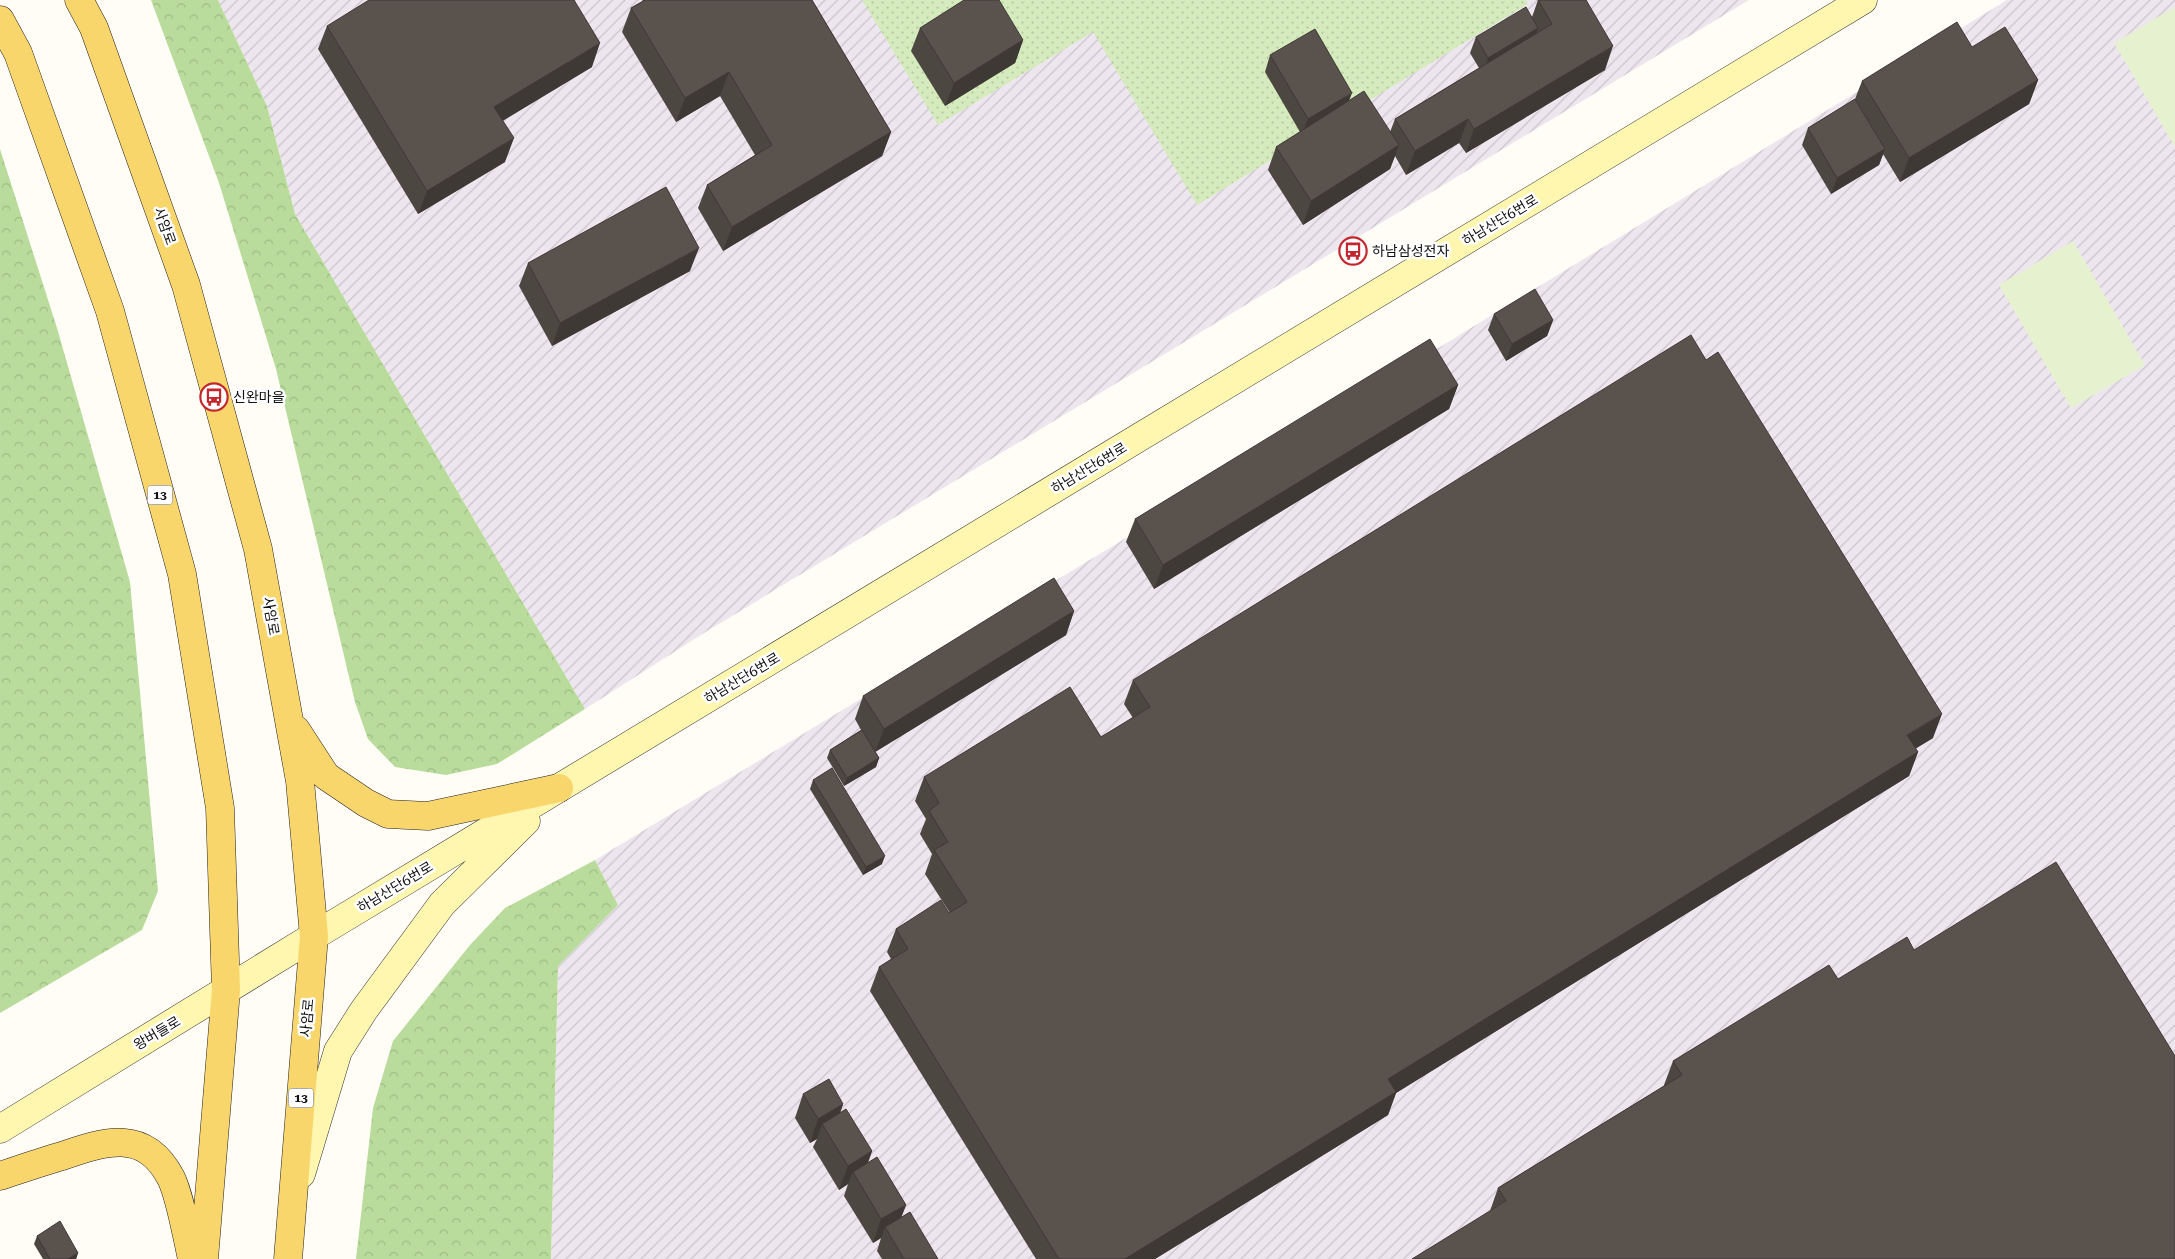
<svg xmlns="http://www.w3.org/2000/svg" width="2175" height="1259" font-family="'Roboto Serif','Noto Sans KR',serif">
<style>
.industrial{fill:url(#industrial-furrows)}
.forest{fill:url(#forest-crowns)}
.park{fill:url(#park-dots)}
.pitch{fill:#e6f2cf}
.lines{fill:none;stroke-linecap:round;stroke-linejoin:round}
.secondary-casing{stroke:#333;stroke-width:29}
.primary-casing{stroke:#222;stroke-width:29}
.secondary{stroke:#fff6b0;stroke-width:28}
.primary{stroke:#f9d66b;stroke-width:28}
.wall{fill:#4d4742}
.shaded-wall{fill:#3f3936}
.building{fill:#5a524d;stroke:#3f3936}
.labels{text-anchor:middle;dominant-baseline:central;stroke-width:5;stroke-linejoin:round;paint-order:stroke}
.shield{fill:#fff;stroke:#585858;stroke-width:1}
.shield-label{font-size:12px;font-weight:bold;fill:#111}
.street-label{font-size:14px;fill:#111;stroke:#fff}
.poi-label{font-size:14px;fill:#111;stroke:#fff;text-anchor:start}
</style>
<defs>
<pattern id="industrial-furrows" width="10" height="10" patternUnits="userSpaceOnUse" patternTransform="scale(1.25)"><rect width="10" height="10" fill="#eee6ef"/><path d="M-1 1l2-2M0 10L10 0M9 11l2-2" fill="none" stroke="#cbc4cc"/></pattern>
<pattern id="forest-crowns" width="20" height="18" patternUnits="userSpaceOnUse" patternTransform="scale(1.25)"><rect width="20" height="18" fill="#b9dc9c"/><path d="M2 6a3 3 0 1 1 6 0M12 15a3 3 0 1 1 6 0" fill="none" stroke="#9ebc85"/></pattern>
<pattern id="park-dots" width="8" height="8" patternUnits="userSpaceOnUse" patternTransform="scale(1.25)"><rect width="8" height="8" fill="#d5ebbd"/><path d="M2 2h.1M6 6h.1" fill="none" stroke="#b6c8a1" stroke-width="1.8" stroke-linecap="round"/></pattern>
</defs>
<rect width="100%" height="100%" fill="#fffdf5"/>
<!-- industrial -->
<path class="industrial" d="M218 0H1749L704 633 585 709 295 214 267 106Z
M2007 0H2175V1259H551L558 966 618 905 595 860 1355 399Z"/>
<!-- forest -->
<path class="forest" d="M151 0H218L267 106 295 214 585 709 497 764 446 775 395 767 368 739 355 702 276 369 219 183Z
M0 149 57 328 130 582 158 891 142 930 0 1013Z
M595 860 618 905 558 966 551 1259H356L373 1108 393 1041 470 945 505 908Z"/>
<!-- park -->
<path class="park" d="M862 0H1526L1528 4 1197 205 1093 32 938 125Z"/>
<!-- pitch -->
<path class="pitch" d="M2175 7V147L2114 43Z
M2073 241 2145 365 2071 408 1999 285Z"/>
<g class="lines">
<!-- secondary casing -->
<g class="secondary-casing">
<path id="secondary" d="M0 1129 314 936 1863 0
M301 1174 338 1051 364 1010 442 904 526 821"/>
</g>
<!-- primary casing -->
<g class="primary-casing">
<path id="primary" d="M79 0 94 28 186 285 258 549 300 781 314 936 288 1259
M0 20 18 53 110 311 182 574 220 808 226 990 204 1259
M296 730 326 776 366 803 388 814 428 816 559 788
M0 1176C21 1169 41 1162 62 1156 105 1141 145 1128 171 1178 180 1196 187 1237 192 1259"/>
</g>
<!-- secondary -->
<use href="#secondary" class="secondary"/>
<!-- primary -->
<use href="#primary" class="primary"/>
</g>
<!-- wall -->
<path class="wall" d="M642 0H812L891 132 882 156 723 251 698 208 707 185 755 155 720 96 676 122 622 32 631 8 643 1Z
M1538 0 1605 70 1466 153 1459 143 1406 175 1395 156 1390 169 1303 225 1268 170 1276 147 1300 132 1265 72 1270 55 1349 100 1390 132 1395 119 1479 68 1470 53 1476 37 1532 17Z
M327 26 592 67 503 120 505 162 418 214 318 49Z
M920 28 1023 40 1015 63 945 106 911 51Z
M2038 80 2029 104 1900 182 1883 154 1879 165 1831 194 1802 145 1808 128 1855 99 1862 81Z
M528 263 690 271 552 346 519 286Z
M1494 314 1553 320 1547 336 1506 361 1488 330Z
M1458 385 1449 409 1154 589 1126 542 1135 519Z
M1074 611 1066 635 875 752 879 758 876 767 844 786 827 758 830 750 861 730 855 719 863 696Z
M1133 680 1933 738 1915 749 1918 752 1909 776 1396 1093 1388 1115 1155 1259H1036L870 991 879 967 891 959 887 952 896 929 950 913 925 874 932 854 920 834 926 819 915 801 924 777 1101 737 1133 718 1124 704Z
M813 780 882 864 863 875 810 789Z
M1914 950 1490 1211 1498 1188 1664 1086V1085L1673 1061 1838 979Z
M803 1094 843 1104 840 1113 872 1151 868 1163 906 1205 901 1218 937 1259H882L877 1251 881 1238 873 1243 844 1196 848 1184 839 1190 813 1147 817 1139 810 1143 795 1118Z
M37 1236 78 1253 76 1259H43L34 1244Z"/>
<!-- shaded-wall -->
<path class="shaded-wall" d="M1538 28 1533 44 1483 74 1488 58Z
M1023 40 1015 63 945 106 954 83Z
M600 43 592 67 486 131 494 107Z
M1613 46 1605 70 1466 153 1474 129Z
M729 72 720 96 676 122 685 98Z
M2038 80 2029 104 1900 182 1909 158Z
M1352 93 1346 109 1302 135 1308 119Z
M1468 119 1459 143 1406 175 1415 151Z
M891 132 882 156 723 251 732 227Z
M514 138 505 162 418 214 427 191Z
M1399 145 1390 169 1303 225 1311 201Z
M1885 149 1879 165 1831 194 1837 178Z
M699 248 690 271 552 346 560 323Z
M1553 320 1547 336 1506 361 1512 344Z
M1458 385 1449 409 1154 589 1163 565Z
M1074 611 1066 635 875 752 884 729Z
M1942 714 1933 738 1898 759 1907 735Z
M1918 752 1909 776 1396 1093 1388 1115 1155 1259H1125L1388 1079Z
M879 758 876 767 844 786 847 778Z
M885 856 882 864 863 875 866 867Z
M843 1104 835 1128 822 1124 817 1139 810 1143 818 1119Z
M872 1151 863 1175 853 1172 848 1184 839 1190 848 1166Z
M906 1205 897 1228 885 1227 881 1238 873 1243 881 1219Z
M78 1253 76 1259H68Z"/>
<!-- building -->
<path class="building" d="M369 0H574L600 43 494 107 514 138 427 191 327 26Z
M645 0H812L891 132 732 227 707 185 772 145 729 72 685 98 631 8Z
M964 0H999L1023 40 954 83 920 28Z
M1538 0H1586L1613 46 1474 129 1468 119 1415 151 1395 119 1552 24Z
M1526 7 1538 28 1488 58 1476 37Z
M1957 22 1972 47 2005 27 2038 80 1909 158 1862 81Z
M1315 29 1352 93 1308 119 1270 55Z
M1364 91 1399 145 1311 201 1276 147Z
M1855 99 1885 149 1837 178 1808 128Z
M666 187 699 248 560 323 528 263Z
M1535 289 1553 320 1512 344 1494 314Z
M1691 335 1706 360 1718 352 1942 714 1907 735 1918 752 1388 1079 1396 1092 1125 1259H1059L879 967 908 949 896 929 941 900 949 913 967 902 934 850 948 842 929 811 939 803 924 777 1070 687 1101 737 1150 707 1133 680Z
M1430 339 1458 385 1163 565 1135 519Z
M1054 578 1074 611 884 729 863 696Z
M862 730 879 758 847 778 830 750Z
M832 768 885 856 866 867 813 780Z
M2056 862 2175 1056V1259H1412L1506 1201 1498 1188 1682 1075 1673 1061 1829 965 1838 979 1907 937 1914 950Z
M829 1079 843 1104 818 1119 803 1094Z
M846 1109 872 1151 848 1166 822 1124Z
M877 1157 906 1205 881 1219 853 1172Z
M910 1212 938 1259H904L885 1227Z
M60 1221 78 1253 68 1259H50L37 1236Z"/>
<!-- icons -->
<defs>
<g id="bus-ring" transform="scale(1.4375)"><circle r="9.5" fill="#fff" stroke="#c4262e" stroke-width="1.5"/><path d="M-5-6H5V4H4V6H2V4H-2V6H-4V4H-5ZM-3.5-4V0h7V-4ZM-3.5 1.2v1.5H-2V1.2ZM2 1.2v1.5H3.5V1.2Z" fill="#c4262e"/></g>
</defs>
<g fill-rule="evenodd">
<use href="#bus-ring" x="1353" y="251"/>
<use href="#bus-ring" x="214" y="397"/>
</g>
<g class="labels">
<!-- shield labels -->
<g class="shield">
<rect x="147.5" y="485.5" width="25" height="19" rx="4"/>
<rect x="288.5" y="1088.5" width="25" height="19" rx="4"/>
</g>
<g class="shield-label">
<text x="160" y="495">13</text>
<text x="301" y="1098">13</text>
</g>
<!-- street labels -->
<g class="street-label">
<text transform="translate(1500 220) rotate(-31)">하남산단6번로</text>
<text transform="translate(165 226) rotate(70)">사암로</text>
<text transform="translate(1089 468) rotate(-31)">하남산단6번로</text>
<text transform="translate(271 616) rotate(80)">사암로</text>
<text transform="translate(742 678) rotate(-31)">하남산단6번로</text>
<text transform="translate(395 887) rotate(-31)">하남산단6번로</text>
<text transform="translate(307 1018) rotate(-85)">사암로</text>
<text transform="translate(157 1033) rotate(-31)">왕버들로</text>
</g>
<!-- poi labels -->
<g class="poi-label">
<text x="1372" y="251">하남삼성전자</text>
<text x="233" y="397">신완마을</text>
</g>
</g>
</svg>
